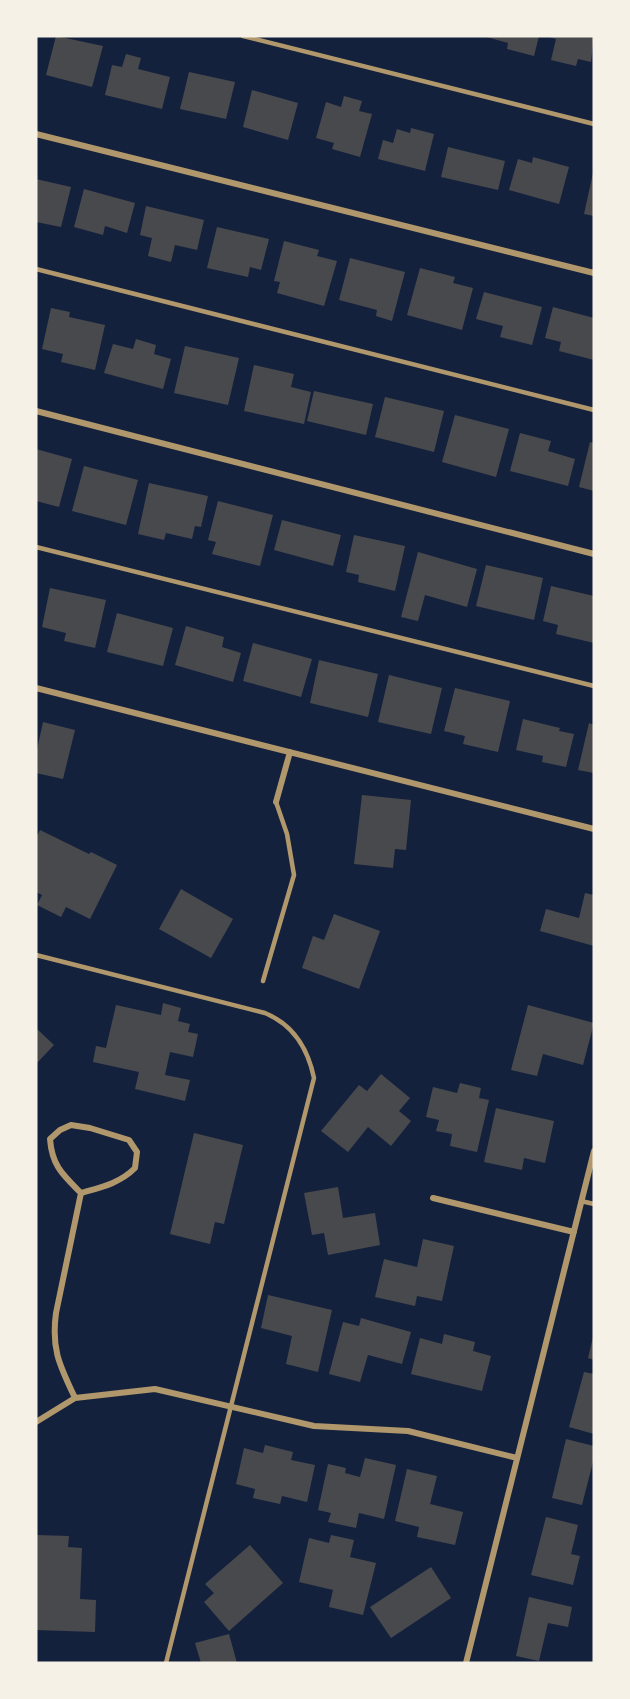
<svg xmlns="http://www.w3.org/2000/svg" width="630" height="1699" font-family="'Roboto Condensed',sans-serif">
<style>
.building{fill:#48494c}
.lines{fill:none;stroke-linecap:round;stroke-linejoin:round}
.service{stroke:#b1986c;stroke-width:4.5}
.minor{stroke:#b1986c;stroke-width:6}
</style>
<rect width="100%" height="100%" fill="#14213d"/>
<!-- building -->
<path class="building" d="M56 36 103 46 92 87 46 75Z
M483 36H539L534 56 507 49 508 43Z
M546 36H594L591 62 578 59 576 66 551 60 556 39Z
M126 54 141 58 138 69 170 77 162 109 105 95 112 65 122 67Z
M189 72 235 82 226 119 180 109Z
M252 90 298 103 288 140 243 127Z
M344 96 362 101 359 111 372 114 360 157 332 149 334 143 316 138 326 102 341 107Z
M411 128 434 134 425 171 378 159 383 140 393 143 397 129 410 133Z
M448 147 505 161 498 190 441 177Z
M533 157 569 167 559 204 509 190 518 159 532 163Z
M593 173H594V216L584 214Z
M36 179 71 187 61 227 36 222Z
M84 189 135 203 127 233 105 226 103 235 74 227Z
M146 206 204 220 197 250 175 245 171 262 148 256 152 238 140 235Z
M217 227 269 239 261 270 250 267 248 277 207 268Z
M284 241 319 250 317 256 337 261 324 306 277 293 280 282 274 281Z
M350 258 405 272 392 321 376 316 377 310 339 300Z
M420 268 455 277 453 283 473 288 462 330 407 315Z
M484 292 542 307 532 345 500 337 503 326 476 319Z
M553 307 594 318V360L559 351 561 342 545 338Z
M51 308 70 312 69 317 105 325 95 370 61 362 63 354 42 349Z
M136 339 156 345 154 354 171 359 163 389 104 373 113 344 133 349Z
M185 346 239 358 228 405 174 393Z
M254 365 294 374 291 387 311 392 304 424 244 411Z
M314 391 373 404 366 435 307 421Z
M385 397 444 411 434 452 375 437Z
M455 415 509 429 496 477 442 462Z
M520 433 551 441 548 451 575 459 568 486 510 471Z
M590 442 594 443V491L579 487Z
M36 449 72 459 59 507 36 501Z
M84 466 138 480 126 525 72 511Z
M149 483 208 496 201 527 195 526 192 539 166 533 164 540 138 534Z
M218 501 273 515 260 566 212 554 216 542 208 540Z
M282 520 341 535 333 566 274 550Z
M354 535 405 546 395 591 358 582 359 575 346 572Z
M418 552 477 569 467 607 425 595 418 621 401 617Z
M486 565 543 578 534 620 476 606Z
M551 586 594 596V643L556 634 558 625 543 621Z
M50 588 106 600 95 648 64 641 66 633 42 627Z
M117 613 173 628 163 666 107 652Z
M186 626 224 637 222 647 241 653 233 682 175 665Z
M253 643 312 659 301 697 243 681Z
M319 660 378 674 368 717 310 703Z
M389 675 442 688 431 734 378 722Z
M455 688 510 701 498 752 463 744 465 736 444 731Z
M523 719 560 728 559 731 574 734 566 767 542 762 543 756 516 750Z
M43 722 75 730 63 779 36 773V754Z
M589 723 594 725V773L578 770Z
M362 795 411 800 406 850 395 849 393 868 354 864Z
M40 830 89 854 91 852 117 865 90 919 66 907 61 917 37 905 42 895 36 892V838Z
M181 889 233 919 211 958 159 929Z
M585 893 594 895V946L540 931 546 909 579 918Z
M334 914 380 931 359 989 302 968 313 936 324 940Z
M163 1003 181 1008 178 1021 190 1024 188 1032 198 1034 193 1057 170 1052 165 1075 190 1080 185 1101 135 1089 139 1072 93 1062 96 1046 106 1048 116 1005 161 1015Z
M528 1005 594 1023 583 1065 543 1054 537 1076 511 1070Z
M36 1028 54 1045 36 1064Z
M381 1074 410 1098 399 1111 411 1121 391 1146 368 1127 348 1152 321 1131 359 1085 367 1091Z
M460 1083 481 1088 479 1098 489 1100 477 1152 450 1146 452 1134 436 1131 439 1120 426 1117 433 1087 457 1093Z
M496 1108 554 1121 545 1163 524 1158 522 1170 484 1162Z
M194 1133 243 1145 224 1224 215 1222 210 1244 170 1234Z
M338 1187 343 1218 375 1213 380 1245 328 1255 324 1233 312 1235 304 1193Z
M423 1239 454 1246 442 1301 417 1296 415 1306 375 1297 384 1259 417 1267Z
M268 1295 332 1310 318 1372 286 1364 292 1336 261 1328Z
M361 1318 411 1332 402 1364 368 1355 360 1382 329 1374 343 1322 359 1326Z
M444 1334 475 1342 473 1351 491 1356 482 1391 411 1374 420 1338 442 1344Z
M593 1337H594V1360L588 1358Z
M584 1372 594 1374V1434L569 1427Z
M566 1439 594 1446V1458L582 1505 552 1498Z
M265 1445 293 1452 291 1460 315 1465 307 1502 282 1496 280 1504 253 1498 255 1489 236 1484 244 1448 263 1453Z
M365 1458 396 1465 384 1519 359 1513 356 1528 328 1522 331 1513 318 1510 328 1464 346 1468 345 1473 360 1477Z
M407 1469 437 1476 430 1504 463 1512 455 1545 417 1537 419 1527 395 1521Z
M546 1517 578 1525 571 1554 580 1556 573 1585 531 1575Z
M36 1535 69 1536 68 1547 82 1548 80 1599 96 1600 95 1632 36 1630Z
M331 1535 354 1540 350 1557 376 1563 363 1615 329 1607 333 1590 299 1582 309 1538 329 1543Z
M250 1545 283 1583 229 1631 204 1602 214 1593 205 1584Z
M431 1567 451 1598 391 1638 370 1607Z
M529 1597 572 1607 568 1627 548 1623 539 1661 516 1656Z
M229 1634 237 1663H201L195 1643Z"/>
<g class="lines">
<!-- service -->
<path class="service" d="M243 36 594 124
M36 269 594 410
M36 547 594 686
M36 955 265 1013C294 1025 308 1049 314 1078L166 1663
M263 981 294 875 287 834 276 802
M581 1201 594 1204"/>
<!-- minor -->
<path class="minor" d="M36 134 594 273
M36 411 594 554
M36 688 594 829
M276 802 290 752
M71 1125 90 1128 129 1140 137 1152 135 1168C120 1183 102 1187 81 1193 63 1175 52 1166 50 1139L60 1130Z
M433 1198 574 1232
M75 1398C60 1366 51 1350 56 1313L81 1193
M36 1422 75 1398 155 1389 314 1426 408 1431 517 1458
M466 1663 594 1151"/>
</g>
<!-- border -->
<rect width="630" height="1699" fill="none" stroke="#f6f1e7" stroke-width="75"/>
</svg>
